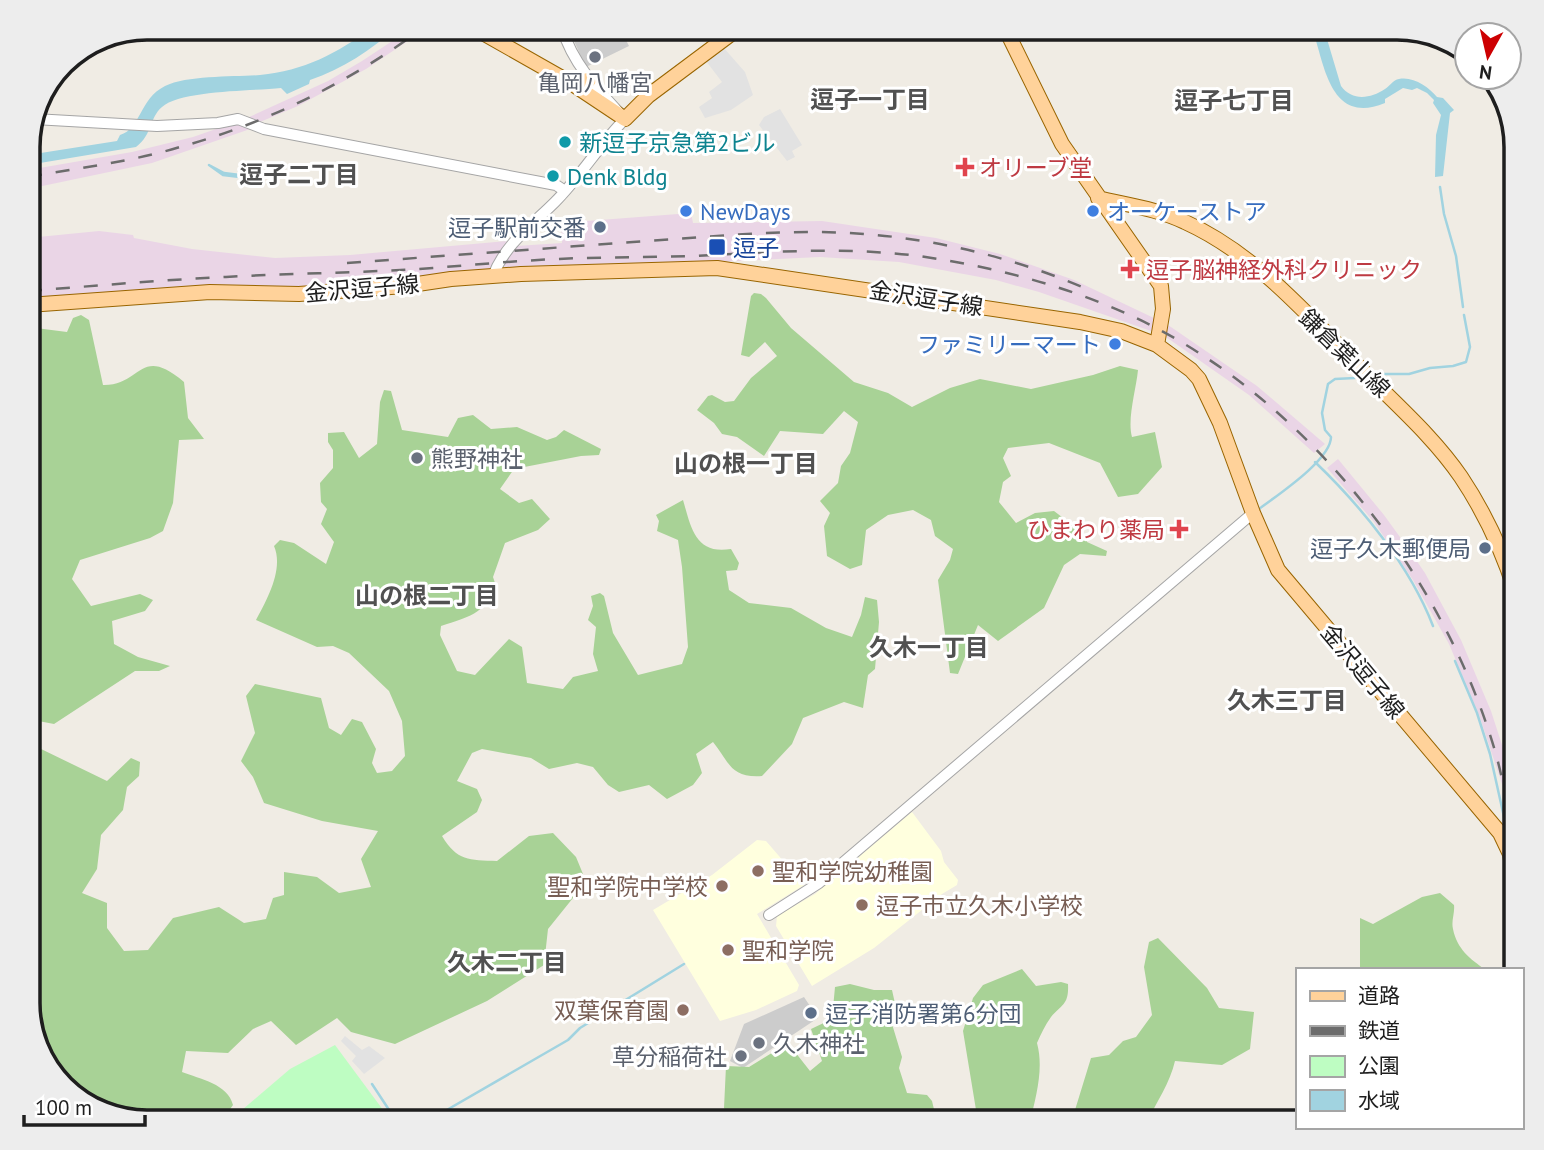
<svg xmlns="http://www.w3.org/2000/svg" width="1544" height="1150" font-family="'PT Sans','Noto Sans JP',sans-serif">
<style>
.industrial{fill:#ead5e6}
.education{fill:#ffffde}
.religious{fill:#ccc}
.forest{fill:#a8d296}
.park{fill:#befdc2}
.parking{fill:#e2e2e2}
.water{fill:#a1d3e0}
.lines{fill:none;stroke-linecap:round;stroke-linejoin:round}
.stream{stroke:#a1d3e0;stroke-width:2.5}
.minor-casing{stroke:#a5a5a5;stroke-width:12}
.major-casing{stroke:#996500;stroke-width:16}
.minor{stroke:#fff;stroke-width:10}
.major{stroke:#ffd29a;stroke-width:14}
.rail{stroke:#6c6c6c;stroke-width:2.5;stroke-dasharray:14 14;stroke-linecap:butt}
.worship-dot{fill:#6b7280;stroke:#fff;stroke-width:2.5}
.culture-dot{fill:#0f9aa8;stroke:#fff;stroke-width:2.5}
.health-dot{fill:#e0444e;stroke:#fff;stroke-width:2.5}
.shop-dot{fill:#3f7fe0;stroke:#fff;stroke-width:2.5}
.service-dot{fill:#5c6f8a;stroke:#fff;stroke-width:2.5}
.transit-dot{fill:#1a4fb4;stroke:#fff;stroke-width:2.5}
.education-dot{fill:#8d6e63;stroke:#fff;stroke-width:2.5}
.labels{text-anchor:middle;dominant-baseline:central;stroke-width:6;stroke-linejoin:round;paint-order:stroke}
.worship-label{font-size:23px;fill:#5b616d;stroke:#fff;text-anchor:start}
.culture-label{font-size:23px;fill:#0d838f;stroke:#fff;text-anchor:start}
.health-label{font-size:23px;fill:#be3a42;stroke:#fff;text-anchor:start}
.shop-label{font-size:23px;fill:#366cbe;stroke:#fff;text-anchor:start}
.service-label{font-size:23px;fill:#4e5e75;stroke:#fff;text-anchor:end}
.transit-label{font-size:23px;fill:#164399;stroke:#fff;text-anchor:start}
.street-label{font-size:23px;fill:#1e1e1e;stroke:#fff}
.education-label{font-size:23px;fill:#785e54;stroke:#fff;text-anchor:start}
.neighbourhood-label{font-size:24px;font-weight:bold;fill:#515151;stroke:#fff}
.rim{fill:none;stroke:#1e1e1e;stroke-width:3.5}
</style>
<rect width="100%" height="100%" fill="#f0ece4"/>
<!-- industrial -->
<path class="industrial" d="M412 28H427L366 69 298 106 260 122 247 118 328 81 362 61Z
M236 122 253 128 152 163 28 189V170L132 152 193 137Z
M691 213 693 223 822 221 936 238 1000 254 1074 280 1156 319 1154 332 1039 292 996 280 899 262 820 257 504 272 505 262 516 246 562 243 561 223Z
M99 231 133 235 134 238 192 249 275 258 350 255 507 241 487 273 401 283 28 300V238Z
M1168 325 1257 386 1325 444 1314 453 1249 395 1166 337Z
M1338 459 1384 515 1405 544 1425 573 1461 640 1491 711 1515 785 1516 856 1503 787 1479 715 1449 644 1413 580 1374 522 1327 468Z"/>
<!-- education -->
<path class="education" d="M912 812 941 851 944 862 958 880 957 885 942 894 874 948 812 986 776 926 777 916 815 894Z
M757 840 766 841 804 885 757 914 799 985 797 991 756 1010 720 1021 653 910 712 875Z"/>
<!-- religious -->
<path class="religious" d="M568 28H620L629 46 586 67Z
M804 997 818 1018 743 1068 730 1061 744 1024Z"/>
<!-- forest -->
<path class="forest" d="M754 293 761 294 766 298 791 328 854 382 888 393 912 407 950 388 980 379 1031 389 1093 375 1120 366 1138 370C1136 390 1127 419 1132 437L1155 432 1162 467 1138 494 1118 497 1100 463 1049 443 1008 448 1003 458 1011 476 1003 482 999 502 1016 523 1035 513 1054 511 1083 533 1087 542 1107 551 1106 556 1080 554 1064 565 1044 608 998 641 978 625 958 674 950 673 938 580 950 560 953 549 935 536 931 520 913 510 888 515 866 530 862 565 850 569 827 556 824 526 830 513 820 501 838 483 841 466 850 453 858 422 844 411 823 434 780 431 764 456 737 437 722 434 714 423 697 410 708 396 712 395 725 402 734 401 751 378 777 356 765 342 749 357 741 355 751 296Z
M81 315 89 320 103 385C142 386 139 344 184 382L188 418 204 439 179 440 173 503 163 531 150 538 80 560 72 579 91 606 140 594 153 600 145 611 112 621 114 644 138 657 170 666 159 671H135L54 724 28 719V327L67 332 73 318Z
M384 390 391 391 402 430 448 437 458 418 473 415 491 429 517 427 547 440 556 437 564 430 601 449 599 455 581 456 514 469 500 489 519 503 532 499 550 519 538 530 505 543 493 577 496 586C482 616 470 616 441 626L440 635 457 671 475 675 509 639 522 647 527 683 563 689 573 677 598 671 593 654 596 627 588 620 593 606 591 596 600 593 604 596 613 633 638 675 682 664 688 647 682 567 678 540 657 531 659 521 656 515 683 500C691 527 695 555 731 549L739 563 737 570 726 571 729 590 749 603 791 608 826 628 852 637 861 615 865 597 877 600 879 622 875 669 868 675 863 708 844 702 803 718 792 744 762 776C730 778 730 763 713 742L696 754 702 773 693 785 667 799 649 785 619 792 608 785 593 767 577 763 549 769 531 758 482 749 472 753 457 781 477 789 482 800 477 812 442 836C457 861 469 860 497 861L529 836 553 833 576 857 583 874 577 893 548 929 544 965 487 1001 395 1044 351 1032 337 1018 296 1045 271 1021 253 1029 228 1053 186 1051 182 1072C200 1079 228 1084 233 1105L221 1122H147L74 1097 40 1056 28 1010V841L40 829 39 748 107 781 131 758 140 762 139 776 127 787 123 810 101 835 97 869 82 893 107 903V928L124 951 148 950 173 918 219 907 244 923 266 919 273 898 284 895V872L317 877 339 893 371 887 361 859 378 831 322 821 264 803 253 777 241 761 255 733 246 696 255 684 321 698 329 728 341 735 352 719 362 722 376 749 372 763 377 773 392 771 405 756 402 721 389 691 349 653 333 646 317 647 256 620C267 600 284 569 274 546L280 540 294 543 326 564 334 542 321 524 327 509 321 502 320 483 333 468V450L328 442V433L344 432 359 458 377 444 380 402Z
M1440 893 1454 905C1455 913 1451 921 1453 929 1457 949 1470 959 1486 970H1364L1360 968V918L1373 924 1422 897Z
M1158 938 1207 988 1219 1008 1254 1012 1250 1049 1222 1065 1175 1061C1170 1083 1157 1101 1147 1122H1075V1110L1091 1058 1109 1055 1123 1041 1136 1037 1152 1015 1144 967 1149 942Z
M1022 969 1036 986 1061 982 1068 984C1069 1005 1062 1004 1051 1017 1045 1025 1041 1034 1037 1043 1044 1069 1036 1096 1030 1122H978L963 1031 973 998 983 985Z
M850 984 874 990H892L896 1008 892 1024 902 1057 899 1068 907 1093 927 1095 932 1101 937 1122H732L724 1108 726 1066 749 1067 788 1043 810 1071 822 1061 811 1029 832 1019 835 987Z"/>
<!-- park -->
<path class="park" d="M335 1045 392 1122H228L290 1069Z"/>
<!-- parking -->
<path class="parking" d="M723 47 745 72 753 95 731 110 705 118 699 107 712 98 709 92 722 82 706 61Z
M780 109 802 145 792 151 795 157 787 161 759 125 764 117Z
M345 1036 362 1050 369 1046 385 1058 364 1074 352 1061 356 1056 341 1041Z"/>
<!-- water -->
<path class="water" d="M372 28H397C370 50 343 69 310 80L309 84 287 94 281 88C254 91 181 90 162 107 149 118 153 134 136 147L28 165V155L117 141 120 135C141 129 139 99 165 86 188 75 234 77 260 75 304 71 337 53 372 28Z
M1309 28 1324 29 1341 86C1352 101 1370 99 1385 89 1390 86 1393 80 1399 79 1413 76 1429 87 1437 97L1443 98 1454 110 1450 113 1443 176 1435 177 1436 135 1441 115 1433 103 1434 100 1427 93 1417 88 1412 90 1403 88 1385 99V103C1332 125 1325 69 1314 34Z"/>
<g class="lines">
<!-- stream -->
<path class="stream" d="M209 165 224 173 256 177V179L223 175Z
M1440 187 1444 214 1456 256 1463 307
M1376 374H1409L1430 368 1453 366 1466 362 1470 347 1464 315
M1315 462C1361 506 1410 566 1433 626
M1259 509C1276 496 1331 460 1331 437L1325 430 1322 413 1328 384 1335 379 1355 378
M1455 661 1477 713 1490 754 1508 835
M372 1084 397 1122
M426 1122 568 1040 580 1028 684 964"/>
<!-- minor casing -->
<g class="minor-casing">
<path id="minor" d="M34 119 157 126 218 123 238 119 264 129 556 185 565 191
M39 120 44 90
M493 276C505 244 532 225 555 202 581 176 600 144 625 119 600 92 573 65 562 28
M769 915 819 883 1253 513"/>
</g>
<!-- major casing -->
<g class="major-casing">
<path id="major" d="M474 28 571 83 625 119 648 96 739 28
M1005 28 1062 144 1161 286 1163 309 1157 345
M571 83 589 80
M1098 198C1127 205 1158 209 1185 222 1258 255 1312 320 1368 376 1400 408 1435 439 1461 477 1485 513 1503 552 1516 593
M28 305 210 292 299 294 404 286 451 279 521 274 717 268 1080 322 1121 331 1157 345 1191 370 1199 379 1220 423 1253 513 1278 570 1500 833 1510 854 1516 890"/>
</g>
<!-- minor -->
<use href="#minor" class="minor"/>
<!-- major -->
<use href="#major" class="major"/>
<!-- rail -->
<path class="rail" d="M28 177C79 168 130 162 180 147 267 123 350 82 423 28
M347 263C442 256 538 249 633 242 693 238 753 232 813 232 907 232 1001 252 1087 289
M28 291C94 286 160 280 226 277 295 273 364 273 433 268 484 264 535 259 586 258 623 257 659 257 695 256 767 252 838 247 911 255 987 265 1066 285 1136 318 1304 397 1443 574 1495 751 1504 782 1509 815 1516 847"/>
</g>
<!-- markers -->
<g class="worship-dot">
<circle cx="595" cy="57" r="7"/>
<circle cx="417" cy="458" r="7"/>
<circle cx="759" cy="1043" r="7"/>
<circle cx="741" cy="1056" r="7"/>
</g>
<g class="culture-dot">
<circle cx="565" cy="142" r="7"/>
<circle cx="553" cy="176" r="7"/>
</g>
<g class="health-dot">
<path d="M961.5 156.5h7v7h7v7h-7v7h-7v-7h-7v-7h7z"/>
<path d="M1126.5 258.5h7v7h7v7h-7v7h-7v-7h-7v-7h7z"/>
<path d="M1175.5 518.5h7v7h7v7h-7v7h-7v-7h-7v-7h7z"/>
</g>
<g class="shop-dot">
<circle cx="686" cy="211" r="7"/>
<circle cx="1093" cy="211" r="7"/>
<circle cx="1115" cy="344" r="7"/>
</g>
<g class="service-dot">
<circle cx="600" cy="227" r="7"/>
<circle cx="1485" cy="548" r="7"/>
<circle cx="811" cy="1013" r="7"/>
</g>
<rect class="transit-dot" x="708" y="238" width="18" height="18" rx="3.5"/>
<g class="education-dot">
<circle cx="758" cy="871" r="7"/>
<circle cx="722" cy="886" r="7"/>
<circle cx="862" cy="905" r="7"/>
<circle cx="728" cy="950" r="7"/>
<circle cx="683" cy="1010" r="7"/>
</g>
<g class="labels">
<!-- worship labels -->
<g class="worship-label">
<text x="595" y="82" text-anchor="middle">亀岡八幡宮</text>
<text x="431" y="458">熊野神社</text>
<text x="773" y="1043">久木神社</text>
<text x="727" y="1056" text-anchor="end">草分稲荷社</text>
</g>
<!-- culture labels -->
<g class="culture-label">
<text x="579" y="142">新逗子京急第2ビル</text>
<text x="567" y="176">Denk Bldg</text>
</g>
<!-- health labels -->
<g class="health-label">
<text x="979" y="167">オリーブ堂</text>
<text x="1146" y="269">逗子脳神経外科クリニック</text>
<text x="1165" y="529" text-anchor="end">ひまわり薬局</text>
</g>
<!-- shop labels -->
<g class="shop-label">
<text x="700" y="211">NewDays</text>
<text x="1107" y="211">オーケーストア</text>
<text x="1101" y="344" text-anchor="end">ファミリーマート</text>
</g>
<!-- service labels -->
<g class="service-label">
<text x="586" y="227">逗子駅前交番</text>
<text x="1471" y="548">逗子久木郵便局</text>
<text x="825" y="1013" text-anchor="start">逗子消防署第6分団</text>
</g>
<!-- transit labels -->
<g class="transit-label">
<text x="733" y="247">逗子</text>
</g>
<!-- street labels -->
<g class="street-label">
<text transform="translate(362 288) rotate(-5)">金沢逗子線</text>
<text transform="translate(926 298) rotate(9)">金沢逗子線</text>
<text transform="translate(1345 353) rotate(44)">鎌倉葉山線</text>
<text transform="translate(1363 671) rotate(50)">金沢逗子線</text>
</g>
<!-- education labels -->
<g class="education-label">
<text x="772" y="871">聖和学院幼稚園</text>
<text x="708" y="886" text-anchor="end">聖和学院中学校</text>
<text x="876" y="905">逗子市立久木小学校</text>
<text x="742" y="950">聖和学院</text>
<text x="669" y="1010" text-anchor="end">双葉保育園</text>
</g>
<!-- neighbourhood labels -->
<g class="neighbourhood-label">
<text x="870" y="99">逗子一丁目</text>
<text x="1234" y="100">逗子七丁目</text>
<text x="299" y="174">逗子二丁目</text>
<text x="746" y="463">山の根一丁目</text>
<text x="427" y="595">山の根二丁目</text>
<text x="929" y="647">久木一丁目</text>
<text x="1287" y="700">久木三丁目</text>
<text x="507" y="962">久木二丁目</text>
</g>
</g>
<!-- crop -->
<path d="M0 0H1544V1150H0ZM147 40H1397A107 107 0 0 1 1504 147V1003A107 107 0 0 1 1397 1110H147A107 107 0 0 1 40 1003V147A107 107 0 0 1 147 40Z" fill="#ededed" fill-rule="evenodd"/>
<path class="rim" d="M147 40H1397A107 107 0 0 1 1504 147V1003A107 107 0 0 1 1397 1110H147A107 107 0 0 1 40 1003V147A107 107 0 0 1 147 40Z"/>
<!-- legend -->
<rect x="1296" y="968" width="228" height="161" fill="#ffffff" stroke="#a5a5a5" stroke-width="2"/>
<rect x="1310" y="991" width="35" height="10" fill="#ffd29a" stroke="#a5a5a5" stroke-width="2"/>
<text x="1358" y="1003" font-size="21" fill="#1e1e1e">道路</text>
<rect x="1310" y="1026" width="35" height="10" fill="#6c6c6c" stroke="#a5a5a5" stroke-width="2"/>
<text x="1358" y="1038" font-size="21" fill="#1e1e1e">鉄道</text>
<rect x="1310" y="1056" width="35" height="21" fill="#befdc2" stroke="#a5a5a5" stroke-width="2"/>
<text x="1358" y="1073" font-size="21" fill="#1e1e1e">公園</text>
<rect x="1310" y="1090" width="35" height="21" fill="#a1d3e0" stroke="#a5a5a5" stroke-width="2"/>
<text x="1358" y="1108" font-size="21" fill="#1e1e1e">水域</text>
<!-- north arrow -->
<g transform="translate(1488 56) rotate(188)"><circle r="33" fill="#ffffff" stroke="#a5a5a5" stroke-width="2"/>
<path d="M0-5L12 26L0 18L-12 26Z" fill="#cd0002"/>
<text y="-10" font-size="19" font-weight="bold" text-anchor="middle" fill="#1e1e1e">N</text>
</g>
<!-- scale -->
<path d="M24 1115v10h121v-10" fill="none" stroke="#1e1e1e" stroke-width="3.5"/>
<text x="35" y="1115" font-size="21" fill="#1e1e1e" stroke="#ffffff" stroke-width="5" paint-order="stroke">100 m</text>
</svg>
